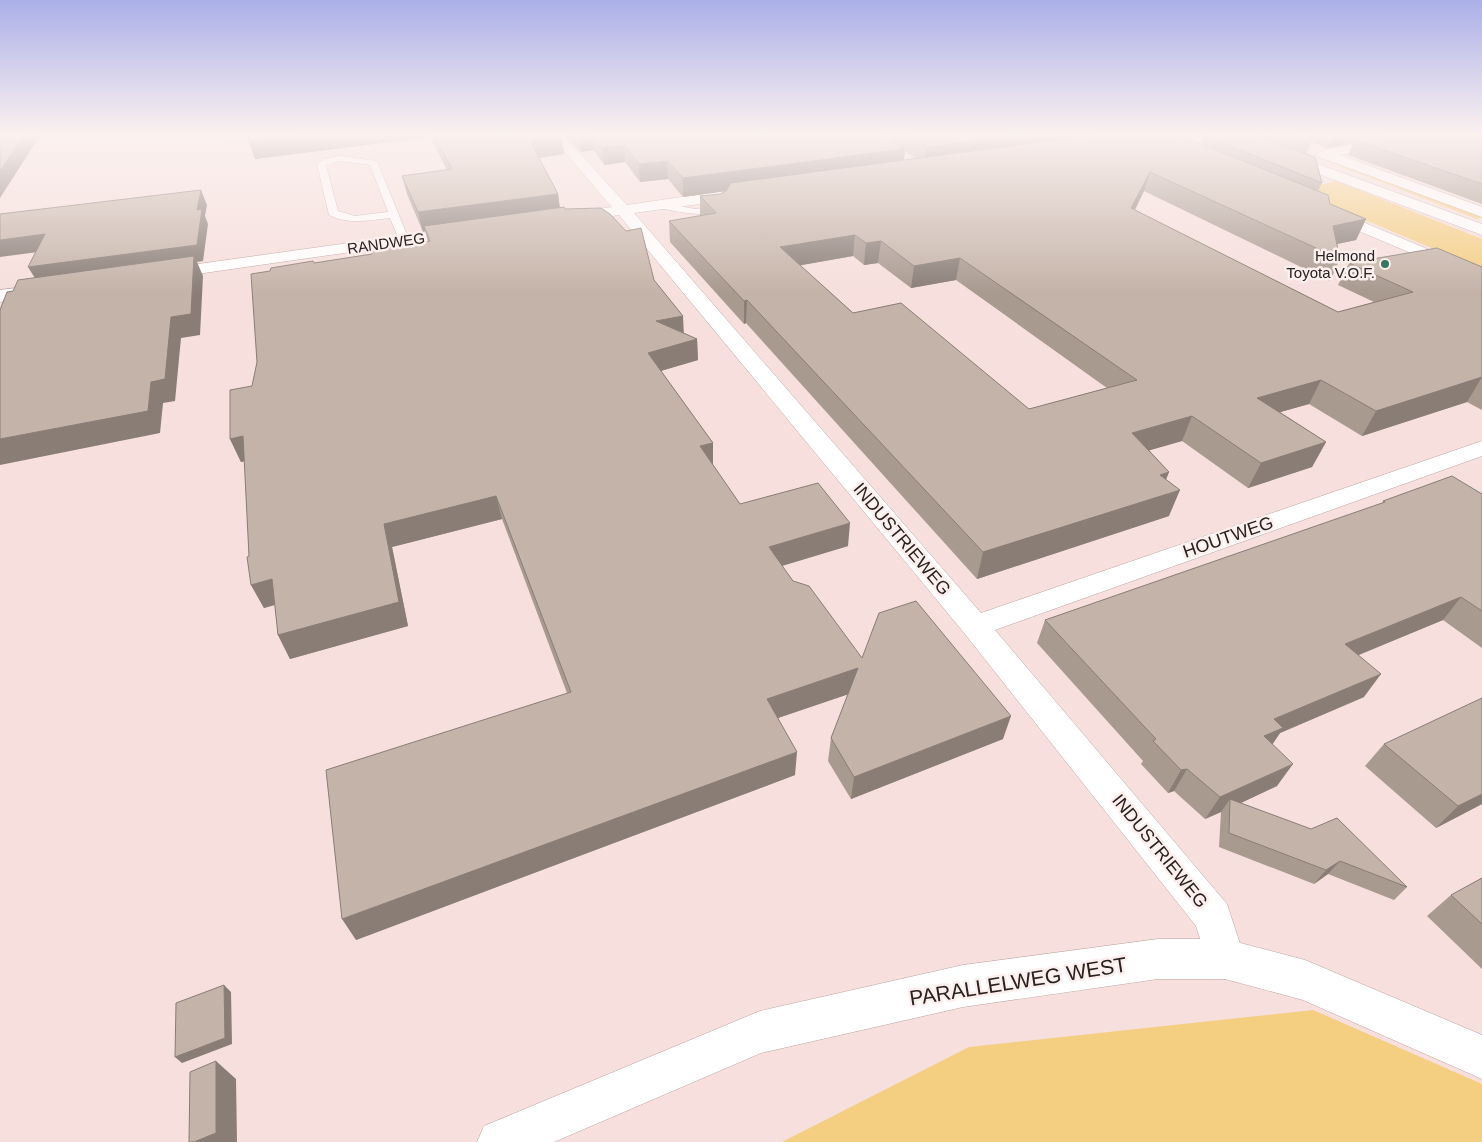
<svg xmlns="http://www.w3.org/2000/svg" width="1482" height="1142" font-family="Helvetica,sans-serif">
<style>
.green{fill:#f4ce81}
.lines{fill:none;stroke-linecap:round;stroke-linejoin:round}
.lane-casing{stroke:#bba6a3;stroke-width:1}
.street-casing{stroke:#bba6a3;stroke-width:1}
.secondary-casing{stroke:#bba6a3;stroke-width:1}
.lane{fill:#fff;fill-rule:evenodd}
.street{fill:#fff;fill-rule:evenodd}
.secondary{fill:#fff;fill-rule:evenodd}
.wall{fill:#a99a90;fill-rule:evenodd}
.shaded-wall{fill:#897d76}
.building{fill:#c4b3a8;stroke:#897d76;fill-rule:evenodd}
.poi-dot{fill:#397661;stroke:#fcefed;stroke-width:2}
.labels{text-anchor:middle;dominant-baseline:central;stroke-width:5;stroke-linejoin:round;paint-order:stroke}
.far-street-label{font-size:15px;fill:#292120;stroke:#fcefed}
.far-poi-label{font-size:15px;fill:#292120;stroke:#fcefed;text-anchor:end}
.street-label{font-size:18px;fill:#292120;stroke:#fcefed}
.near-street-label{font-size:21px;fill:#292120;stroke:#fcefed}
</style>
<rect width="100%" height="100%" fill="#f6dfdc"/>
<!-- green -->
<path class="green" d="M1319 158H1326L1482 217 1477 219Z
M1336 181 1482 239V269L1296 191Z
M1313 1010 1482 1084V1142H782L969 1047Z"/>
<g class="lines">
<!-- lane casing -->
<g class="lane-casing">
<path id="lane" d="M258 134H283L279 136 229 142 225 139 229 136Z
M340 156 377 161 409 240 408 242H400L390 218C369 220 349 225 329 215L317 164 324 159ZM340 161 370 165 388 212 355 216 338 211 326 165Z
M659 202 695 209 722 205 727 208C712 220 673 211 656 207V203Z"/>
</g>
<!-- street casing -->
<g class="street-casing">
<path id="street" d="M549 134H562L627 205 736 189 741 191 744 194 741 197 736 199 634 213 981 613 1482 441V456L995 630 1227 904 1245 959 1239 973 1225 979 1211 973 1196 926 965 634 619 215 571 222 565 220 563 217 565 214 612 207Z
M1160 134H1194L1187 138 1141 144 1134 140 1136 137Z
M1411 134H1437L1430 138 1340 155 1482 207V217L1319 157 1317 154 1324 150Z
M1327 207 1482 272V283L1321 215 1319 212 1321 209Z
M464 227 470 229 472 232 470 235 162 279 156 278 153 274 156 270 162 269Z
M43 285 49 286 52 290 49 294 0 302V290Z"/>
</g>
<!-- secondary casing -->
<g class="secondary-casing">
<path id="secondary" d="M1218 134H1236L1482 224V235L1220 137Z
M1158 939H1225L1305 960 1482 1035V1079L1303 1000 1225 979H1158L963 1007 761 1053 554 1142H477L484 1126 760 1011 963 965Z"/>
</g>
<!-- lane -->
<use href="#lane" class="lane"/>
<!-- street -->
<use href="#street" class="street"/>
<!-- secondary -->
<use href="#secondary" class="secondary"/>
</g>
<!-- wall -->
<path class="wall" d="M248 134H559L562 137 564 154 539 158 558 194 560 207 565 209 654 280 684 333 697 339 698 360 661 371 713 443V466L740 504 848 546 782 566 793 581 862 658 1003 739 851 799 828 761 831 738 848 694 778 718 795 775 356 940 567 693 502 519 392 547 408 626 290 659 278 635 275 605 264 608 251 585 249 556 245 461 241 462 230 439 252 386 314 263 372 254 428 242 425 231 423 232 407 194 402 176 447 170 430 137 255 159 249 142Z
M563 134H1175L1203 144V134H1482V204L1348 155 1354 143 1327 148 1311 142 1306 154 1322 183 1318 191 1330 204 1366 219 1356 240 1337 244 1340 259 1330 281 1144 191 1135 210 1338 312 1374 302 1338 285 1349 263 1482 267V410L1467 402 1362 436 1309 404 1280 412 1326 442 1312 467 1248 488 1182 441 1149 450 1169 472 1166 479 1169 516 977 579 746 323 744 324 670 242 669 221 700 216V196L720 194 726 191 683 197 668 179 640 182 625 162 604 165 594 150 581 152ZM905 151 915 158 904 160ZM853 256 864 265 878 263 911 288 956 280 1107 388 1029 409 853 313 800 265Z
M1482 494V648L1443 620 1359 655 1364 697 1280 733 1272 744 1277 786 1241 803 1407 887 1394 900 1328 874 1314 884 1219 847 1221 812 1205 819 1174 791 1168 793 1141 764 1143 761 1037 643 1045 620 1382 504 1383 501Z
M1384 744 1482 804 1436 828 1365 766Z
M1482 878V969L1427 916 1451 895Z"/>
<!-- shaded-wall -->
<path class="shaded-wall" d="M25 134H41L0 198V171Z
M317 134H429L430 137 255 159 249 142Z
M592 134 594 150 581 152 579 135Z
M1025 134H1118L924 164 927 147Z
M1333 134H1403L1355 140 1354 143 1327 148Z
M562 137 564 154 533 159 530 141Z
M624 145 625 162 604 165 602 147Z
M905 149 903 167 683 197V178Z
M667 161 668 179 640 182 639 164Z
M1150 172 1144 191 1125 229 1131 208Z
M201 190 207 205 205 216 208 224 203 261 197 262 203 276 200 335 181 338 175 401 163 403 160 433 0 465V439L151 382 171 317 38 283 28 267 197 210Z
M558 194 560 213 424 226 425 231 423 232 418 212Z
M1366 219 1356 240 1323 247 1333 226Z
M45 234 53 250 0 257V240Z
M855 235 853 256 780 269V247Z
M881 241 878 263 864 265 866 243Z
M960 258 956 280 911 288 914 266Z
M747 300 746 323 744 324V301Z
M683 316 684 337 656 321Z
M697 339 698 360 650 374 648 353Z
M1482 377 1467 402 1362 436 1376 411Z
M1321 380 1309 404 1245 422 1257 398Z
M1192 416 1182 441 1123 458 1132 433Z
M243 436 254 459 241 462 230 439Z
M1326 442 1312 467 1248 488 1261 463Z
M713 443V466L700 446Z
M1169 472 1159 497 1180 490 1169 516 977 579 983 552 1160 475Z
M496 496 502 519 392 547 408 626 290 659 278 635 384 524Z
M850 523 848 546 768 570 769 547Z
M272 579 284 602 264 608 251 585Z
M1461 597 1443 620 1329 667 1345 644Z
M858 668 855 692 766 722 767 699Z
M1381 674 1364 697 1280 733 1268 751 1249 759 1274 719Z
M1011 716 1003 739 851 799 854 777Z
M797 752 795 775 356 940 342 919Z
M1293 764 1277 786 1230 808V799L1221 812 1205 819 1220 797Z
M1187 769 1174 791 1168 793 1181 770Z
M1482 794V804L1436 828 1458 806Z
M1340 861 1328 874 1314 884 1326 870Z
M224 985 231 992 232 1044 182 1063 175 1057Z
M216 1061 236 1079 237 1142H194Z"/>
<!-- building -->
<path class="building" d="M0 134H25L0 171Z
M248 134H317L249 142Z
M433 134H559L562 137 530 141 558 194 418 212 402 176 452 169Z
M578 134H589L579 135Z
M592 134H881L905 149 683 178 667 161 639 164 624 145 602 147Z
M906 134H1025L927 147Z
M1100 134H1175L1209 147 1328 195 1330 204 1366 219 1333 226 1340 259 1150 172 1131 208 1338 312 1413 292 1349 263 1437 248 1482 267V377L1376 411 1321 380 1257 398 1326 442 1261 463 1192 416 1132 433 1169 472 1160 475 1180 490 983 552 747 300 744 301 669 221 716 213 700 196 720 194 726 191 731 183ZM855 235 866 243 881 241 914 266 960 258 1137 380 1029 409 901 303 853 313 780 247Z
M1208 134H1251L1315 157 1322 183 1208 137Z
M1287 134H1309L1311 142Z
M1392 134H1482V184L1355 140Z
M201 190 197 210 202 209 197 245 28 267 45 234 0 240V214Z
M564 207 565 209 601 208 610 214 626 231 641 228 654 280 683 316 656 321 697 339 648 353 713 443 700 446 740 504 818 483 850 523 769 547 793 581 809 586 862 658 879 613 916 601 1011 716 854 777 831 738 858 668 767 699 797 752 342 919 326 770 571 692 496 496 384 524 399 602 278 635 272 579 251 585 247 557 249 556 243 436 230 439V390L252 386 257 362 251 274 270 271 271 268 313 261 314 263 372 254 371 251 430 241 424 226Z
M194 256 191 314 171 317 165 379 151 382 148 411 0 439V310L7 292 13 291 18 280Z
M1452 476 1482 494V611L1461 597 1345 644 1381 674 1274 719 1283 728 1264 736 1293 764 1220 797 1187 769 1181 770 1153 741 1156 739 1045 620 1385 502 1383 501Z
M1482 698V794L1458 806 1384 744Z
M1230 799 1311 829 1337 818 1407 887 1340 861 1326 870 1229 833Z
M1482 878V924L1451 895Z
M224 985 225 1038 175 1057 176 1003Z
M216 1061V1133L194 1142H189L190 1072Z"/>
<!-- sky -->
<linearGradient id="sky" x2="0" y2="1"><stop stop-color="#abb0e9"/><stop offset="0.46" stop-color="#fbf1ef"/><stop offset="1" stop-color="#fbf1ef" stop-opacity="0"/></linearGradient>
<rect width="1482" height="293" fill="url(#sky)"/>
<!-- markers -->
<circle class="poi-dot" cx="1385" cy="264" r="5"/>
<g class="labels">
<!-- far-street labels -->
<g class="far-street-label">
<text transform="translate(386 243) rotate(-8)">RANDWEG</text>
</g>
<!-- far-poi labels -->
<g class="far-poi-label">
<text x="1375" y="255">Helmond<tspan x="1375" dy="17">Toyota V.O.F.</tspan></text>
</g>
<!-- street labels -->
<g class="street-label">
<text transform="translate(1228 537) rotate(-19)">HOUTWEG</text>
<text transform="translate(902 539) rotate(50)">INDUSTRIEWEG</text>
<text transform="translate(1160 851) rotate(51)">INDUSTRIEWEG</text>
</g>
<!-- near-street labels -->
<g class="near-street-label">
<text transform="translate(1018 981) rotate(-9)">PARALLELWEG WEST</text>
</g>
</g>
</svg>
